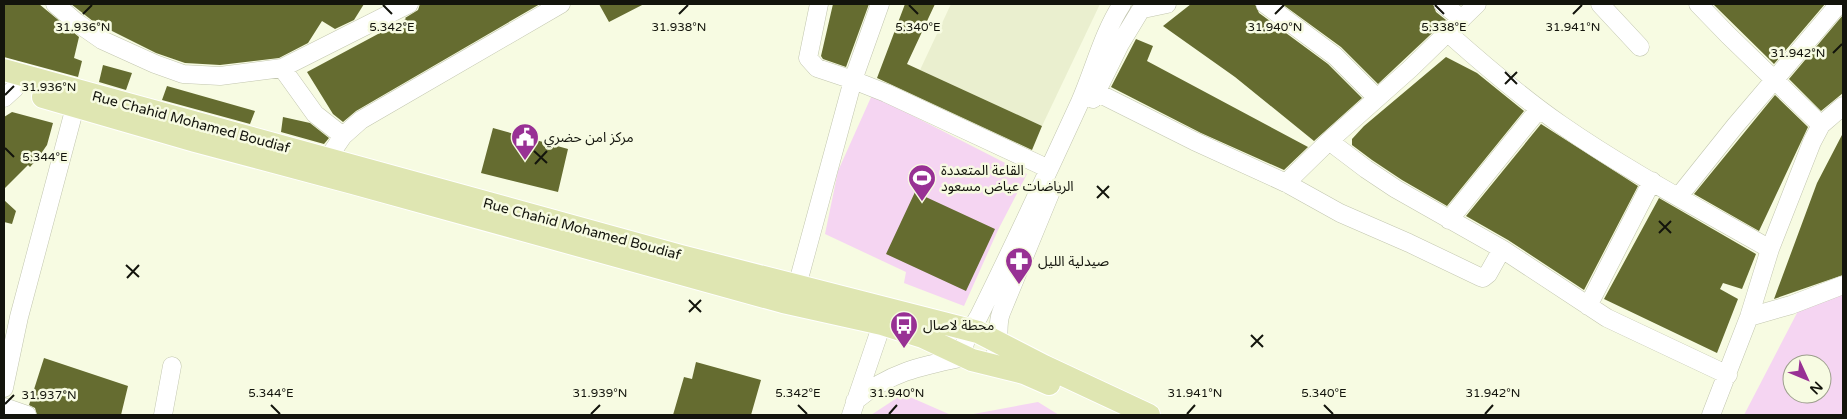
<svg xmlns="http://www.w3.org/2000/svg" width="1847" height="419" font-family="'Varela Round','Noto Sans Arabic',sans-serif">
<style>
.built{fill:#eaefcf}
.green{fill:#f5d5f2;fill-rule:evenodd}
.building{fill:#656c30}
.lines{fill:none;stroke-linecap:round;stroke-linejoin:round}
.minor-casing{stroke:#c2c6af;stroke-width:19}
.major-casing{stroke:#fff;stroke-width:24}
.minor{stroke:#fff;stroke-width:18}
.major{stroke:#dfe6b2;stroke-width:22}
.ticks{fill:none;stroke:#13140c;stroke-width:2}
.labels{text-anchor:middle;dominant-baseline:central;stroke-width:5;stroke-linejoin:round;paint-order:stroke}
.street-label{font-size:14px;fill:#13140c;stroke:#f7fbe2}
.poi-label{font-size:14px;fill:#13140c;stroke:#f7fbe2;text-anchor:start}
.ticks-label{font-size:12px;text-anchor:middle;fill:#13140c;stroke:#f7fbe2;stroke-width:5;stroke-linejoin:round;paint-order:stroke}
</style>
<rect width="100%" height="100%" fill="#f7fbe2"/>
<!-- built -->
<path class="built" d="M951 4H1100L1042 126 920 70Z"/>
<!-- green -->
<path class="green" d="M872 95 1027 174 998 230 964 306 904 283 906 272 825 234 838 171Z
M1843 293V415H1744L1798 311ZM1792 364H1822V394H1792Z
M903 394 951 415H871Z
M1038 402 1059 415H968Z"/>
<!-- building -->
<path class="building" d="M4 4H39L79 37 74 58 82 61 78 77 4 57Z
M71 4H364L354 20 335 29 322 21 308 43 279 58 220 65 185 63 156 53 94 22Z
M420 4H540L356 111 343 122 333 114 307 72 406 19 405 18 418 10Z
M599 4H644L609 22Z
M833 4H869L846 67 823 59 821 56Z
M905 4H935L907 64 1042 126 1032 150 877 78Z
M1191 4H1255L1259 13 1328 64 1362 98 1314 141 1235 77 1163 26Z
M1282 4H1433L1436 12 1446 20 1378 84 1341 47Z
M1713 4H1825L1774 64Z
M1843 15V93L1821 111 1789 79Z
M1136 39 1153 46 1147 61 1308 147 1284 170 1201 133 1111 87Z
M1446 57 1477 73 1524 111 1447 206 1402 180 1372 160 1352 145V139L1364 126Z
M103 65 132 73 126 90 99 82Z
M167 86 255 111 250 124 162 100Z
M1775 95 1808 127 1759 231 1694 194Z
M12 112 53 123 47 145 38 158 30 167 28 165 4 189V117Z
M283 117 310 123 329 138 324 144 281 132Z
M1541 124 1638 186 1584 290 1508 240 1466 216Z
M493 128 568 149 558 192 481 173Z
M1843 133V275L1774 299 1817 183Z
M915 192 995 229 966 291 886 254Z
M1659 198 1756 254 1742 289 1723 283 1720 289 1738 299 1717 353 1604 299Z
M4 200 16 211 12 224 4 222Z
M44 358 128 386 121 415H37L35 408 29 405Z
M696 362 761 380 751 415H673L684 377 692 379Z"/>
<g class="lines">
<!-- minor casing -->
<g class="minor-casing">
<path id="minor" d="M55 4 76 22 102 40 155 64 183 74 220 76 282 68 409 4
M819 4 808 58 817 68 853 80 880 4
M1265 4 1335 56 1377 98
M1443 4 1462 19
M1600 4 1640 47
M1698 4 1728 35 1821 125
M1148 8 1167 4
M1448 33C1484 65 1521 97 1560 124 1626 170 1700 209 1770 249
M282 68 315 114 343 136
M1096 92 1194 141 1286 183 1340 213 1409 243 1480 277 1483 278 1488 274 1502 249
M4 98 15 88
M1093 99 1120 44 1140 11
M1329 141 1366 169 1396 189 1502 249 1607 318 1728 375
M328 158 343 136 361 120 561 4
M1286 183 1329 141 1410 69 1477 4
M1679 196 1735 126 1839 4
M1449 220 1539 109
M797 286 853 80 886 93 1049 169
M1588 306 1652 181
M1749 317 1791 305 1843 285
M996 352C1001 339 996 326 1001 313L1052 189
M4 388 19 317 75 107
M855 401C890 372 921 366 964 357 962 340 971 330 979 316 1014 245 1047 174 1080 102 1094 70 1103 33 1122 4
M4 407 27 415
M163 415 172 366
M851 415 882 324
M1711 415 1749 317 1770 249 1812 142 1821 125 1843 106"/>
</g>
<!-- major casing -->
<g class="major-casing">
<path id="major" d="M4 70 681 256 978 332 1044 366 1149 415
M43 97 195 141 353 183 783 302 882 324 923 337 972 360 1024 373 1049 384"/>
</g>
<!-- minor -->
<use href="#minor" class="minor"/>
<!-- major -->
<use href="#major" class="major"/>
</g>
<!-- ticks -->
<path class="ticks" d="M383 5 392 14M909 5 918 14M1435 5 1444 14M83 14 92 5M679 14 688 5M1275 14 1284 5M1573 14 1582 5M1833 53 1842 44M1505 72 1517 84M1505 84 1517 72M5 95 14 86M5 148 14 157M534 151 547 163M535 164 547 151M1097 186 1109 198M1097 198 1109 186M1659 221 1671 233M1659 233 1671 221M126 265 139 277M127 278 139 265M689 300 701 312M689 312 701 300M1251 335 1263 347M1251 347 1263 335M5 404 14 395M271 405 280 414M798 405 807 414M1324 405 1333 414M591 414 600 405M889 414 897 405M1187 414 1195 405M1485 414 1493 405"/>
<!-- icons -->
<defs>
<g id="civic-pin" transform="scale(1.4375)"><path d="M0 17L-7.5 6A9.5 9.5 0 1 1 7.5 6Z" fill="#983194" stroke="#f7fbe2"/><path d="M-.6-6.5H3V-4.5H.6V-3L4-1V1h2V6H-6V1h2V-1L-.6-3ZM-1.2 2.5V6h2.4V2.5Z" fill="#fff"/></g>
<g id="stadium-pin" transform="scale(1.4375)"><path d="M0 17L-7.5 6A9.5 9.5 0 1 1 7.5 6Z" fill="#983194" stroke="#f7fbe2"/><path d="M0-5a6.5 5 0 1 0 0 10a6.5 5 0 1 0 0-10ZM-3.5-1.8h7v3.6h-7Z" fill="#fff"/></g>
<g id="pharmacy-pin" transform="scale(1.4375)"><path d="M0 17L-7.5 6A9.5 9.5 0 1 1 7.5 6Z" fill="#983194" stroke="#f7fbe2"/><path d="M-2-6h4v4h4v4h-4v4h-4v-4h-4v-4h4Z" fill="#fff"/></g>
<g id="bus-pin" transform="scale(1.4375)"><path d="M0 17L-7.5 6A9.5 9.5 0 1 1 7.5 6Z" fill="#983194" stroke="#f7fbe2"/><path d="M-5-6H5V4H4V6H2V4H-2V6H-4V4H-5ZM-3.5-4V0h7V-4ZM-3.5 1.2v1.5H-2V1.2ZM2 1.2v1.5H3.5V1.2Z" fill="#fff"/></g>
</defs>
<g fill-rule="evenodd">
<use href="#civic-pin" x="525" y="137"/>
<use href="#stadium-pin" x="922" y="178"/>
<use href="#pharmacy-pin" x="1019" y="261"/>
<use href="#bus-pin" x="904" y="325"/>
</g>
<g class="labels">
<!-- street labels -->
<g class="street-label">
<text transform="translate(191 122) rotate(15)">Rue Chahid Mohamed Boudiaf</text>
<text transform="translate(582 229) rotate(15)">Rue Chahid Mohamed Boudiaf</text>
</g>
<!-- poi labels -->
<g class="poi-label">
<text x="544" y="137">مركز امن حضري</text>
<text x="941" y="170">القاعة المتعددة<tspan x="941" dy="16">الرياضات عياض مسعود</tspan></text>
<text x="1038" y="261">صيدلية الليل</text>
<text x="923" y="325">محطة لاصال</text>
</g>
</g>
<g class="ticks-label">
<text x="392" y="31">5.342°E</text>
<text x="918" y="31">5.340°E</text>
<text x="1444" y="31">5.338°E</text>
<text x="1573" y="31">31.941°N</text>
<text x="83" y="31">31.936°N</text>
<text x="679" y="31">31.938°N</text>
<text x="1275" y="31">31.940°N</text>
<text x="1798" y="57">31.942°N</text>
<text x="49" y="91">31.936°N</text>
<text x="45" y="161">5.344°E</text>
<text x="600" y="397">31.939°N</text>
<text x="897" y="397">31.940°N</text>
<text x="1195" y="397">31.941°N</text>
<text x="1493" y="397">31.942°N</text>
<text x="271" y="397">5.344°E</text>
<text x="798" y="397">5.342°E</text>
<text x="1324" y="397">5.340°E</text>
<text x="49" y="399">31.937°N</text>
</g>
<!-- border -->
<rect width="1847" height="419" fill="none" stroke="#13140c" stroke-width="10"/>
<!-- north arrow -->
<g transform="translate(1807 379) rotate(134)"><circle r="24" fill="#f7fbe2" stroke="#9c9f8c"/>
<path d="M0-4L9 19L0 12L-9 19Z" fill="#983194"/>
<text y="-8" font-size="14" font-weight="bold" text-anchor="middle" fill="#13140c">N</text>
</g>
</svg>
